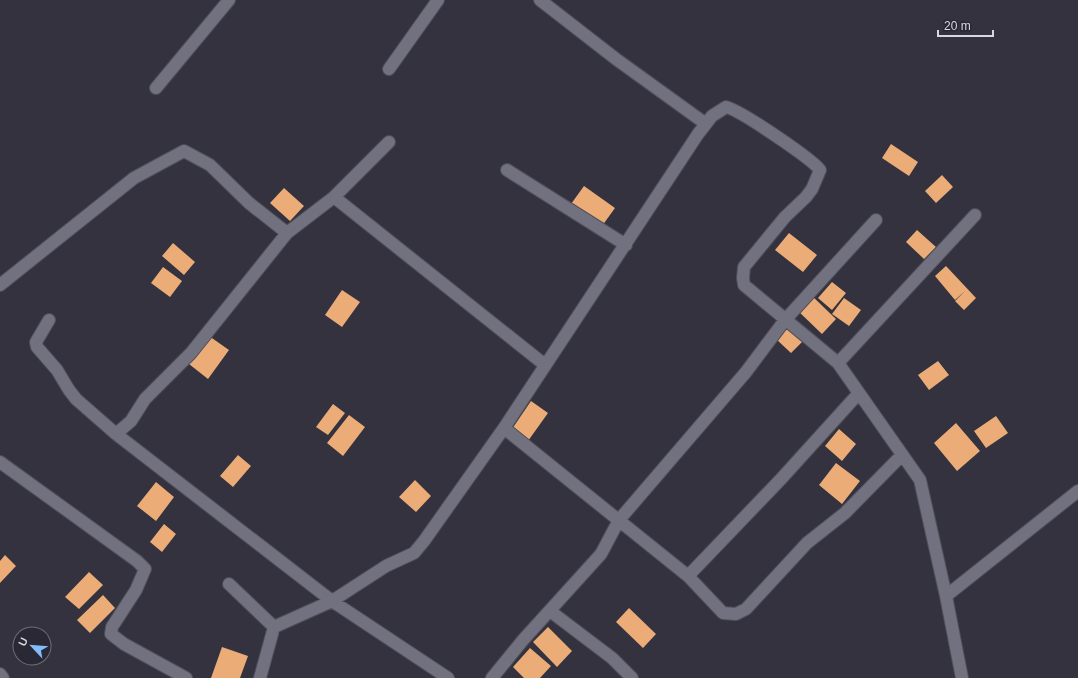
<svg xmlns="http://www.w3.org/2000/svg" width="1078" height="678" font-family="Arial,sans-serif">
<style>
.building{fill:#ebac77}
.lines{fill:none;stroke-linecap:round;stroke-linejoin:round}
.minor-casing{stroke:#504f59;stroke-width:14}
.minor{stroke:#72717f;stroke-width:12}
</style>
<rect width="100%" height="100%" fill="#33323e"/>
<!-- building -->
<path class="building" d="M891 144 918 162 909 176 882 158Z
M942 175 953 187 936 203 925 191Z
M584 186 615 208 602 226 571 204Z
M284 188 304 206 290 221 270 203Z
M917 230 936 247 924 259 906 242Z
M789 233 817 255 803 272 775 250Z
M173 243 195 262 184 275 162 256Z
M946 266 976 298 964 310 955 301 965 291 955 300 935 276Z
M163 267 182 281 170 297 151 283Z
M832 282 846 293 832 310 818 298Z
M342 290 360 302 342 327 325 315Z
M811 295 836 319 822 334 797 310Z
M844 298 861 310 849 326 832 314Z
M788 327 803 341 791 353 776 339Z
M209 336 229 350 208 379 189 364Z
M938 361 949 375 929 390 918 375Z
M531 401 548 413 528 441 512 429Z
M333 404 345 413 328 435 316 427Z
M349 415 365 427 343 456 327 443Z
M996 416 1008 433 986 448 974 431Z
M956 423 980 451 957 471 934 443Z
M839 429 856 444 842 461 825 446Z
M238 455 251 466 233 487 220 476Z
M836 463 860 481 842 504 819 485Z
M415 480 431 496 416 512 399 497Z
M156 482 174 497 156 521 137 506Z
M164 524 176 534 162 552 150 542Z
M5 555 16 566 0 583V561Z
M89 572 103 585 79 609 65 597Z
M103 595 115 608 90 633 77 620Z
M629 608 656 634 643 648 616 622Z
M548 627 572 651 557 667 533 642Z
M222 647 248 656 240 678H211Z
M530 648 551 666 540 678H524L513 667Z"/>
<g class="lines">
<!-- minor casing -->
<g class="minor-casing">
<path id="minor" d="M540 0 616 59 706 124
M389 69 438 0
M156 88 229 0
M507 170 626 245
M334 197 545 365
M0 285 134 178 184 151 210 165 249 203 287 233
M49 320 36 342 37 347 57 370 69 390 76 399 116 434 332 601 448 678
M838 363 975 215
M504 428 688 576 723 613 736 614 746 609 807 543 845 513 902 455
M116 434 131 421 145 399 191 353 287 233 334 197 389 142
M0 462 137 561 145 569 136 590 112 627 111 634 124 644 186 678
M688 576 781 479 859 393
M229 584 274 627
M946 596 1078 491
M550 611 612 658 632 678
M0 674 3 678
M260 678 274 627 332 601 386 566 414 553 424 541 504 428 698 134 712 116 726 107C740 110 812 159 820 170L812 189 806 197 785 217 744 267 743 278 744 285 838 363 920 480 946 596 962 678
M492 678 523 640 601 554 619 520 746 372 785 320 876 220"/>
</g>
<!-- minor -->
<use href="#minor" class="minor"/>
</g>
<!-- north arrow -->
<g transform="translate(32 646) rotate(296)"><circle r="19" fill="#292834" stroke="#6f6e78"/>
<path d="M0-3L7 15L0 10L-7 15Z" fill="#83bcfb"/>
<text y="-6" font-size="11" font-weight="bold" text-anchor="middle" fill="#d7d7df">U</text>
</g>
<!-- scale -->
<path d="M938 30v6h55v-6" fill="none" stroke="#d7d7df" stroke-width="2"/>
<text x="944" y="30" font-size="12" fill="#d7d7df" stroke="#292834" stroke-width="3" paint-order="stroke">20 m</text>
</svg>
